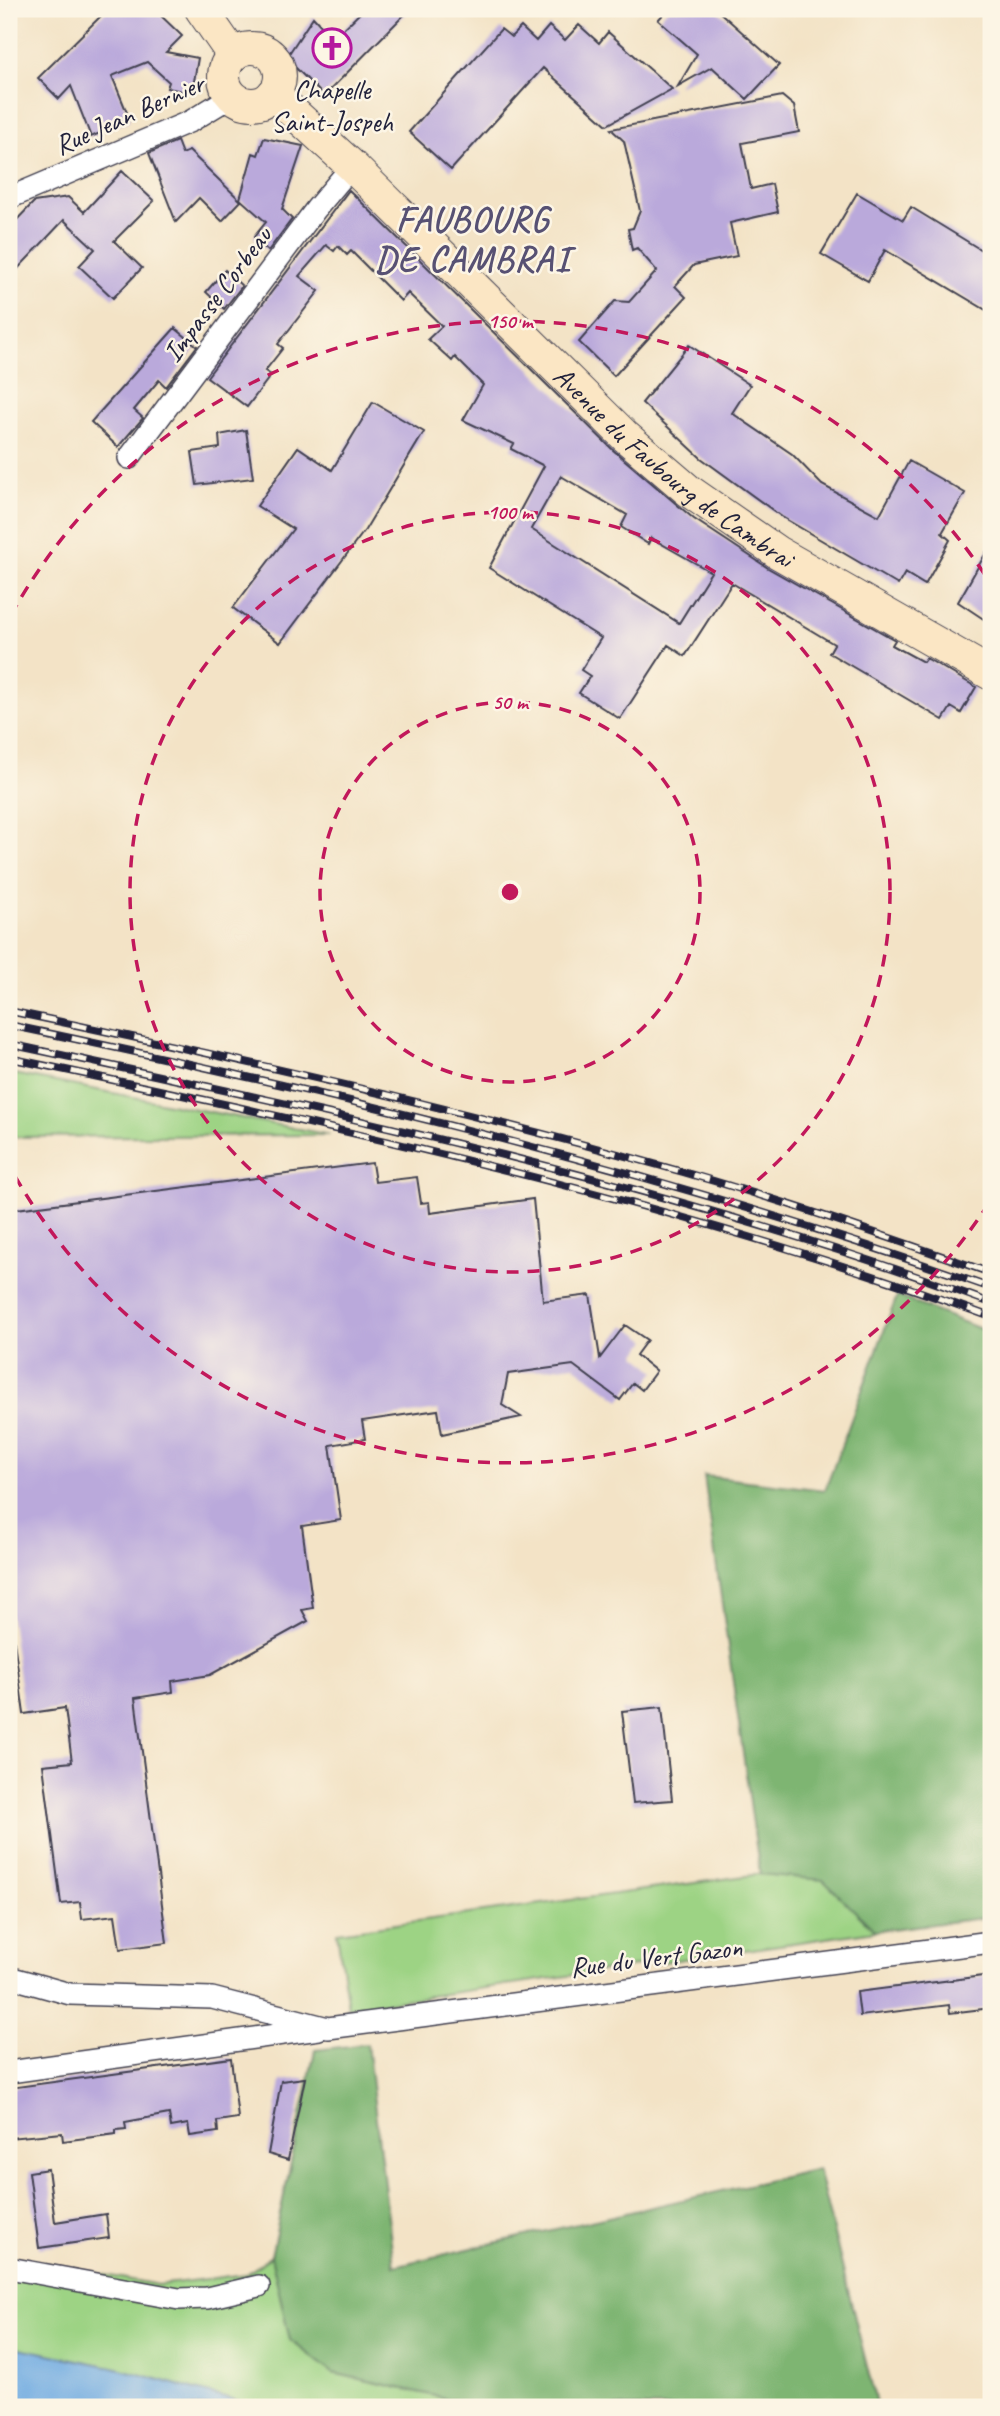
<svg xmlns="http://www.w3.org/2000/svg" width="1000" height="2416" font-family="Caveat,sans-serif">
<style>
.green{fill:#9dd384;stroke:#607a60;stroke-width:2}
.forest{fill:#7eb572;stroke:#506c56;stroke-width:2}
.water{fill:#71ace2;stroke:#4a678e;stroke-width:2}
.building{fill:#baa9db;fill-rule:evenodd}
.lines{fill:none;stroke-linecap:round;stroke-linejoin:round}
.street-casing{stroke:#413f50;stroke-width:24}
.secondary-casing{stroke:#413f50;stroke-width:34}
.street{stroke:#fff;stroke-width:21}
.secondary{stroke:#fbe6c4;stroke-width:32}
.rail-casing{stroke:#22223b;stroke-width:8}
.rail{stroke:#fcf5e5;stroke-width:5;stroke-dasharray:16;stroke-linecap:butt}
.ring{fill:none;stroke:#c2185b;stroke-width:3.5;stroke-dasharray:12 9}
.labels{text-anchor:middle;dominant-baseline:central;stroke-width:5;stroke-linejoin:round;paint-order:stroke}
.poi-label{font-size:28px;fill:#22223b;stroke:#fcf5e5}
.street-label{font-size:28px;fill:#22223b;stroke:#fcf5e5}
.district-label{font-size:35px;font-weight:bold;letter-spacing:2px;fill:#575173;stroke:#fcf5e5}
.centre{fill:#c2185b;stroke:#fcf5e5;stroke-width:3.5}
.ring-label{font-size:21px;text-anchor:middle;font-weight:bold;fill:#c2185b;stroke:#fcf5e5;stroke-width:5;stroke-linejoin:round;paint-order:stroke}
</style>
<rect width="100%" height="100%" fill="#fcf5e5"/>
<filter id="ink" filterUnits="userSpaceOnUse"><feTurbulence type="fractalNoise" baseFrequency=".0143" numOctaves="2"/><feDisplacementMap in="SourceGraphic" scale="14" xChannelSelector="R" yChannelSelector="G"/><feConvolveMatrix kernelMatrix="1 2 1 2 8 2 1 2 1" color-interpolation-filters="sRGB"/></filter>
<filter id="wash" filterUnits="userSpaceOnUse"><feTurbulence type="fractalNoise" baseFrequency=".00686" numOctaves="4" result="noise"/><feDisplacementMap in="SourceGraphic" scale="28" xChannelSelector="R" yChannelSelector="G"/><feGaussianBlur stdDeviation="1.57" result="paint"/><feColorMatrix in="noise" values="0 0 0 0 0 0 0 0 0 0 0 0 0 0 0 0 0 1.4 0 .05"/><feComposite in="paint" operator="in"/></filter>
<g filter="url(#wash)">
<rect width="100%" height="100%" fill="#f3e3c6"/>
<!-- green -->
<path class="green" d="M9 1073 330 1135 9 1137Z
M760 1874 823 1879 875 1931 348 2008 337 1932Z
M271 2256 290 2340 333 2373 485 2407H257L117 2368 9 2346V2257L158 2285 247 2274Z"/>
<!-- forest -->
<path class="forest" d="M897 1296 991 1333V1917L875 1931 823 1880 760 1874 704 1476 825 1490Z
M367 2044 394 2266 818 2169 877 2407H485L333 2373 290 2340 271 2256 315 2050Z"/>
<!-- water -->
<path class="water" d="M9 2346 117 2368 257 2407H9Z"/>
<g id="blocks">
<!-- building -->
<path class="building" d="M108 9H154L182 36 166 52 198 58 192 93 167 88 169 82 147 62 112 76 130 120 91 137 71 86 59 99 38 78Z
M364 9H410L324 96 286 58 313 17 333 39Z
M668 9H716L779 65 747 99 712 67 678 86 697 54 658 20Z
M579 25 599 43 608 32 672 89 607 125 543 68 451 170 409 132 501 29 511 37 521 27 536 41 549 26 565 40Z
M782 96 794 106 799 132 742 143 751 189 772 184 778 212 730 223 737 256 694 265 675 286 686 297 614 376 579 342 615 301 629 302 657 271 637 248 632 250 628 229 633 228 640 211 624 141 611 129Z
M264 138 303 146 282 209 292 219 268 251 254 237 266 222 240 199 253 153 258 155Z
M177 141 182 154 189 151 241 201 222 221 199 198 176 222 149 153Z
M122 171 154 201 114 241 142 268 113 298 79 266 95 249 64 220 9 278V228L34 202 68 197 84 212Z
M349 190 613 450 694 519 768 568 895 640 892 645 923 662 926 658 976 687 961 713 951 707 943 720 829 653 834 644 732 583 685 656 668 645 620 719 579 693 590 676 581 670 601 638 489 568 544 466 511 449 514 444 463 420 483 385 455 357 452 361 428 339 442 326 408 293 401 301 351 251 347 255 338 246 334 251 326 245 299 276 319 291 278 344 283 348 265 371 271 375 247 407 207 377ZM561 476 627 515 621 527 648 544 651 538 711 572 679 623 531 529Z
M857 193 903 220 911 207 991 256V313L885 250 868 281 821 254Z
M225 270 242 286 224 309 206 292Z
M175 328 197 346 166 387 159 380 134 410 143 418 118 447 91 422Z
M689 345 750 385 732 413 792 454 822 485 879 516 909 461 965 493 942 533 950 540 925 585 905 573 898 585 782 517 701 458 642 403Z
M373 402 424 432 365 530 280 643 233 608 293 529 257 506 298 447 332 470Z
M246 430 253 478 197 485 192 452 220 448 219 435Z
M991 544V624L958 602Z
M372 1163 375 1182 417 1177 421 1203 429 1202 430 1213 533 1199 543 1301 590 1295 600 1358 625 1325 647 1340 636 1355 656 1371 642 1390 633 1383 620 1400 573 1365 508 1374 502 1405 521 1417 442 1434 438 1410 362 1421 365 1439 330 1445 341 1520 302 1526 313 1608 302 1610 308 1621 210 1675 172 1681 173 1692 135 1698 167 1943 120 1949 115 1915 82 1919 80 1902 61 1904 43 1765 72 1762 65 1708 24 1714 9 1605V1210Z
M662 1707 672 1800 633 1803 622 1711Z
M991 1975V2008L950 2013 949 2005 860 2016 857 1992Z
M231 2058 238 2118 217 2121 218 2132 190 2136 188 2124 171 2127 169 2114 125 2122 126 2129 116 2130V2134L63 2141 62 2133 9 2138V2088Z
M305 2078 288 2160 268 2154 281 2081Z
M48 2169 55 2222 106 2214 109 2238 39 2248 29 2172Z"/>
</g>
</g>
<g filter="url(#ink)">
<use href="#blocks" fill-opacity="0" stroke="#413f50" stroke-width="2"/>
<g class="lines">
<!-- street casing -->
<g class="street-casing">
<path id="street" d="M9 198 191 121 232 96
M129 458 316 209 352 166
M9 1977 70 1994 212 1998 328 2028 991 1942
M9 2072 319 2029
M9 2268 179 2299 207 2298 259 2286"/>
</g>
<!-- secondary casing -->
<g class="secondary-casing">
<g id="secondary">
<path d="M201 9 233 55"/>
<circle cx="252" cy="76" r="28"/>
<path id="s1" d="M273 94 352 166 626 437 689 491 777 552 991 674"/>
</g>
</g>
<!-- street -->
<use href="#street" class="street"/>
<!-- secondary -->
<use href="#secondary" class="secondary"/>
<!-- rail casing -->
<g class="rail-casing">
<path id="rail" d="M9 1011C227 1056 444 1105 658 1165 771 1196 881 1235 991 1273
M9 1025C344 1095 668 1173 991 1288
M9 1044C340 1114 673 1185 991 1303
M9 1058C341 1128 672 1200 991 1317"/>
</g>
<!-- rail -->
<use href="#rail" class="rail"/>
</g>
</g>
<!-- distance rings -->
<g class="ring">
<circle cx="510" cy="892" r="190"/>
<circle cx="510" cy="892" r="380"/>
<path d="M989 1203A571 571 0 0 1 11 1169M11 615A571 571 0 0 1 989 581"/>
</g>
<!-- icons -->
<defs>
<g id="church-ring" transform="scale(2.0125)"><circle r="9.5" fill="#fcf5e5" stroke="#b5179e" stroke-width="1.5"/><path d="M-1.2-6h2.4v3.5h3.3v2.4h-3.3V6h-2.4V-.1h-3.3v-2.4h3.3Z" fill="#b5179e"/></g>
</defs>
<g fill-rule="evenodd">
<use href="#church-ring" x="332" y="48"/>
</g>
<g class="labels">
<!-- poi labels -->
<g class="poi-label">
<text x="332" y="89">Chapelle<tspan x="332" dy="32">Saint-Jospeh</tspan></text>
</g>
<!-- street labels -->
<g class="street-label">
<text transform="translate(129 114) rotate(-24)">Rue Jean Bernier</text>
<text transform="translate(217 294) rotate(-53)">Impasse Corbeau</text>
<text stroke="none"><textPath href="#s1" startOffset="548">Avenue du Faubourg de Cambrai</textPath></text>
<text transform="translate(656 1957) rotate(-7)">Rue du Vert Gazon</text>
</g>
<!-- district labels -->
<g class="district-label">
<text x="473" y="219">FAUBOURG<tspan x="473" dy="40">DE CAMBRAI</tspan></text>
</g>
</g>
<circle cx="510" cy="892" r="10" class="centre"/>
<g class="ring-label">
<text x="510" y="328">150 m</text>
<text x="510" y="519">100 m</text>
<text x="510" y="709">50 m</text>
</g>
<!-- margin -->
<rect width="1000" height="2416" fill="none" stroke="#fcf5e5" stroke-width="35"/>
</svg>
